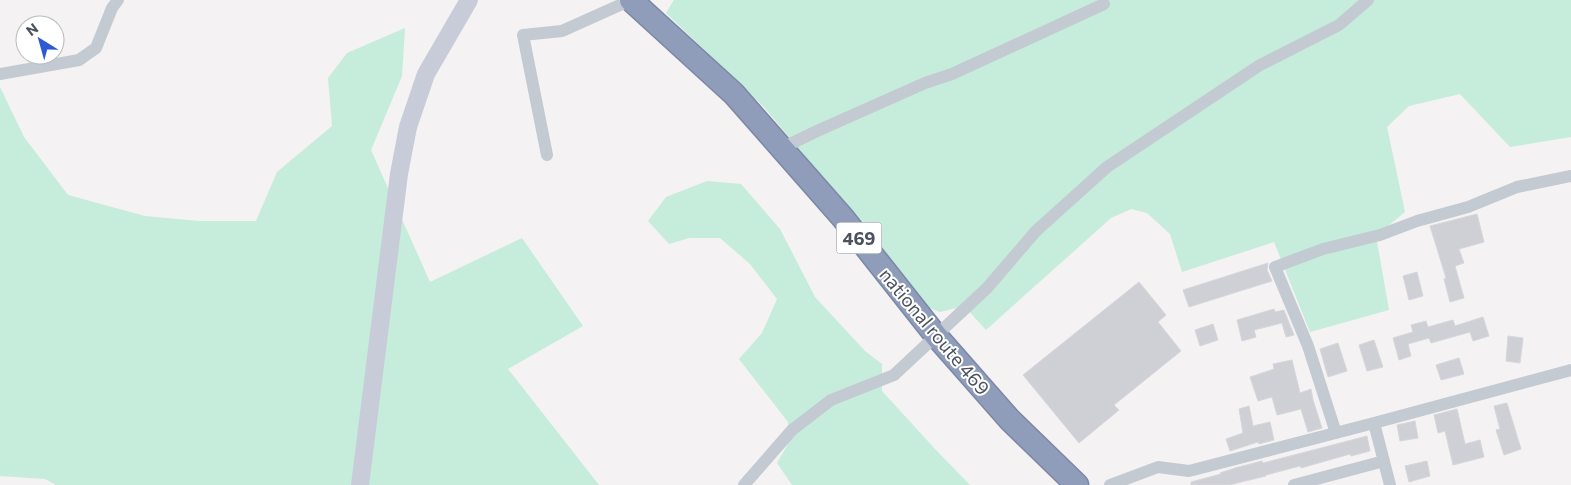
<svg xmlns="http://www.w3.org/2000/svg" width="1571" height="485" font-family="Commissioner,sans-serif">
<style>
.green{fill:#c6ecdb}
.building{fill:#cfd0d5;stroke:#d6d7dc}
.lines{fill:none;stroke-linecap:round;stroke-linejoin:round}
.highway-casing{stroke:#7a88a6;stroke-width:25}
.street{stroke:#c4cad1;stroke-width:12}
.secondary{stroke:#c7ccd8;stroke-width:18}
.highway{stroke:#8f9dba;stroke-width:22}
.labels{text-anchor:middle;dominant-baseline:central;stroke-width:4;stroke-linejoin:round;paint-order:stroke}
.shield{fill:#fff;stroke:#81868e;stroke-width:1}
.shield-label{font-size:18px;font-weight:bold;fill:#4b525d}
.street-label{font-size:19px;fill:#4b525d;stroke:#fff}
</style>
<rect width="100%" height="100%" fill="#f4f2f2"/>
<!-- green -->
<path class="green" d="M674 0H1571V137L1510 147 1460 94 1409 106 1387 127 1405 212 1376 236 1389 310 1310 332 1274 242 1182 272 1170 234 1147 213 1131 209 1111 218 986 330 964 306 940 312 927 307 885 252 764 107 666 13Z
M405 28 402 76 371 150 430 282 522 238 583 326 508 369 599 485H56L45 479 0 476V87L24 137 68 195 145 216 199 221H256L277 172 332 126 328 78 347 53Z
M707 181 741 184 780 229 815 297 865 351 882 364V391L935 449 970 485H792L777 463 788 444V422L739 359 762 333 777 299 750 264 720 238H689L669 244 648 221 666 197Z"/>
<!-- building -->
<path class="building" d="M1477 214 1484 242 1459 249 1464 263 1455 266 1464 298 1450 302 1444 279 1446 278 1430 226Z
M1268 263 1267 270 1272 281 1189 307 1183 290Z
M1417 272 1423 296 1409 300 1403 276Z
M1139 282 1166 315 1158 322 1181 351 1114 405 1119 410 1079 443 1023 375Z
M1274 309 1275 312 1284 310 1294 335 1286 337 1282 323 1254 330 1256 337 1242 341 1237 320Z
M1483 317 1489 336 1473 341 1470 332 1431 343 1429 338 1408 344 1411 356 1399 360 1393 338 1413 332 1411 325 1426 321 1428 327 1453 320 1455 326Z
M1213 324 1218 340 1200 346 1195 330Z
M1508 336 1523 338 1520 363 1506 361Z
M1374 340 1383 367 1367 371 1359 345Z
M1338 343 1347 371 1328 377 1320 349Z
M1459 358 1464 374 1441 380 1436 365Z
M1292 360 1300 393 1311 389 1313 400 1322 428 1308 432 1301 409 1277 415 1272 397 1258 401 1250 377 1274 369 1273 364Z
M1507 403 1521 449 1504 455 1496 430 1500 429 1494 406Z
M1249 406 1253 426 1270 422 1274 440 1259 444 1258 442 1230 451 1226 439 1243 433 1239 409Z
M1457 409 1465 444 1480 440 1484 457 1453 465 1445 431 1438 433 1434 415Z
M1415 421 1418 438 1400 441 1397 425Z
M1367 436 1370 451 1351 456 1350 454 1301 468 1300 466 1266 475V476L1229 485H1191V482L1221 474 1220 473 1235 468 1262 461 1263 463Z
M1427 461 1430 476 1409 482 1405 466Z"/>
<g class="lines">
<!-- highway casing -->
<g class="highway-casing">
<path id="highway" d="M631 0 734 94 843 218 937 337 1010 420 1077 485"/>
</g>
<!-- street -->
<path class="street" d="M0 74 79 60 96 48 112 8 118 0
M782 148 817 131 925 83 952 74 1104 4
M547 155 523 35 562 31 631 0
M1374 423 1390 485
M1336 433 1308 346 1275 267 1323 249 1380 235 1417 221 1468 207 1517 187 1571 176
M744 485 792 430 831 400 894 375 987 288 1036 231 1107 167 1260 65 1339 25 1368 0
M1110 485 1158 467 1189 471 1374 423 1571 370
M1294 485 1384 461"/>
<!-- secondary -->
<path class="secondary" d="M360 485 399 174 408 127 426 74 469 0"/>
<!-- highway -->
<use href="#highway" class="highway"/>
</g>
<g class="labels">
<!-- shield labels -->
<rect class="shield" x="836.5" y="222.5" width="45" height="31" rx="4"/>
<g class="shield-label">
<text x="859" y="238">469</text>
</g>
<!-- street labels -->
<g class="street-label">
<text transform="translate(935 331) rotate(50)">national route 469</text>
</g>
</g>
<!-- north arrow -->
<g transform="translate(40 40) rotate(323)"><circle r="24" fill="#ffffff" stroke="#b7babe"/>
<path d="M0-4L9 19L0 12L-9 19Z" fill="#2d5ad3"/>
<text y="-8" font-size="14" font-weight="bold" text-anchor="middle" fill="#4b525d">N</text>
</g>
</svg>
